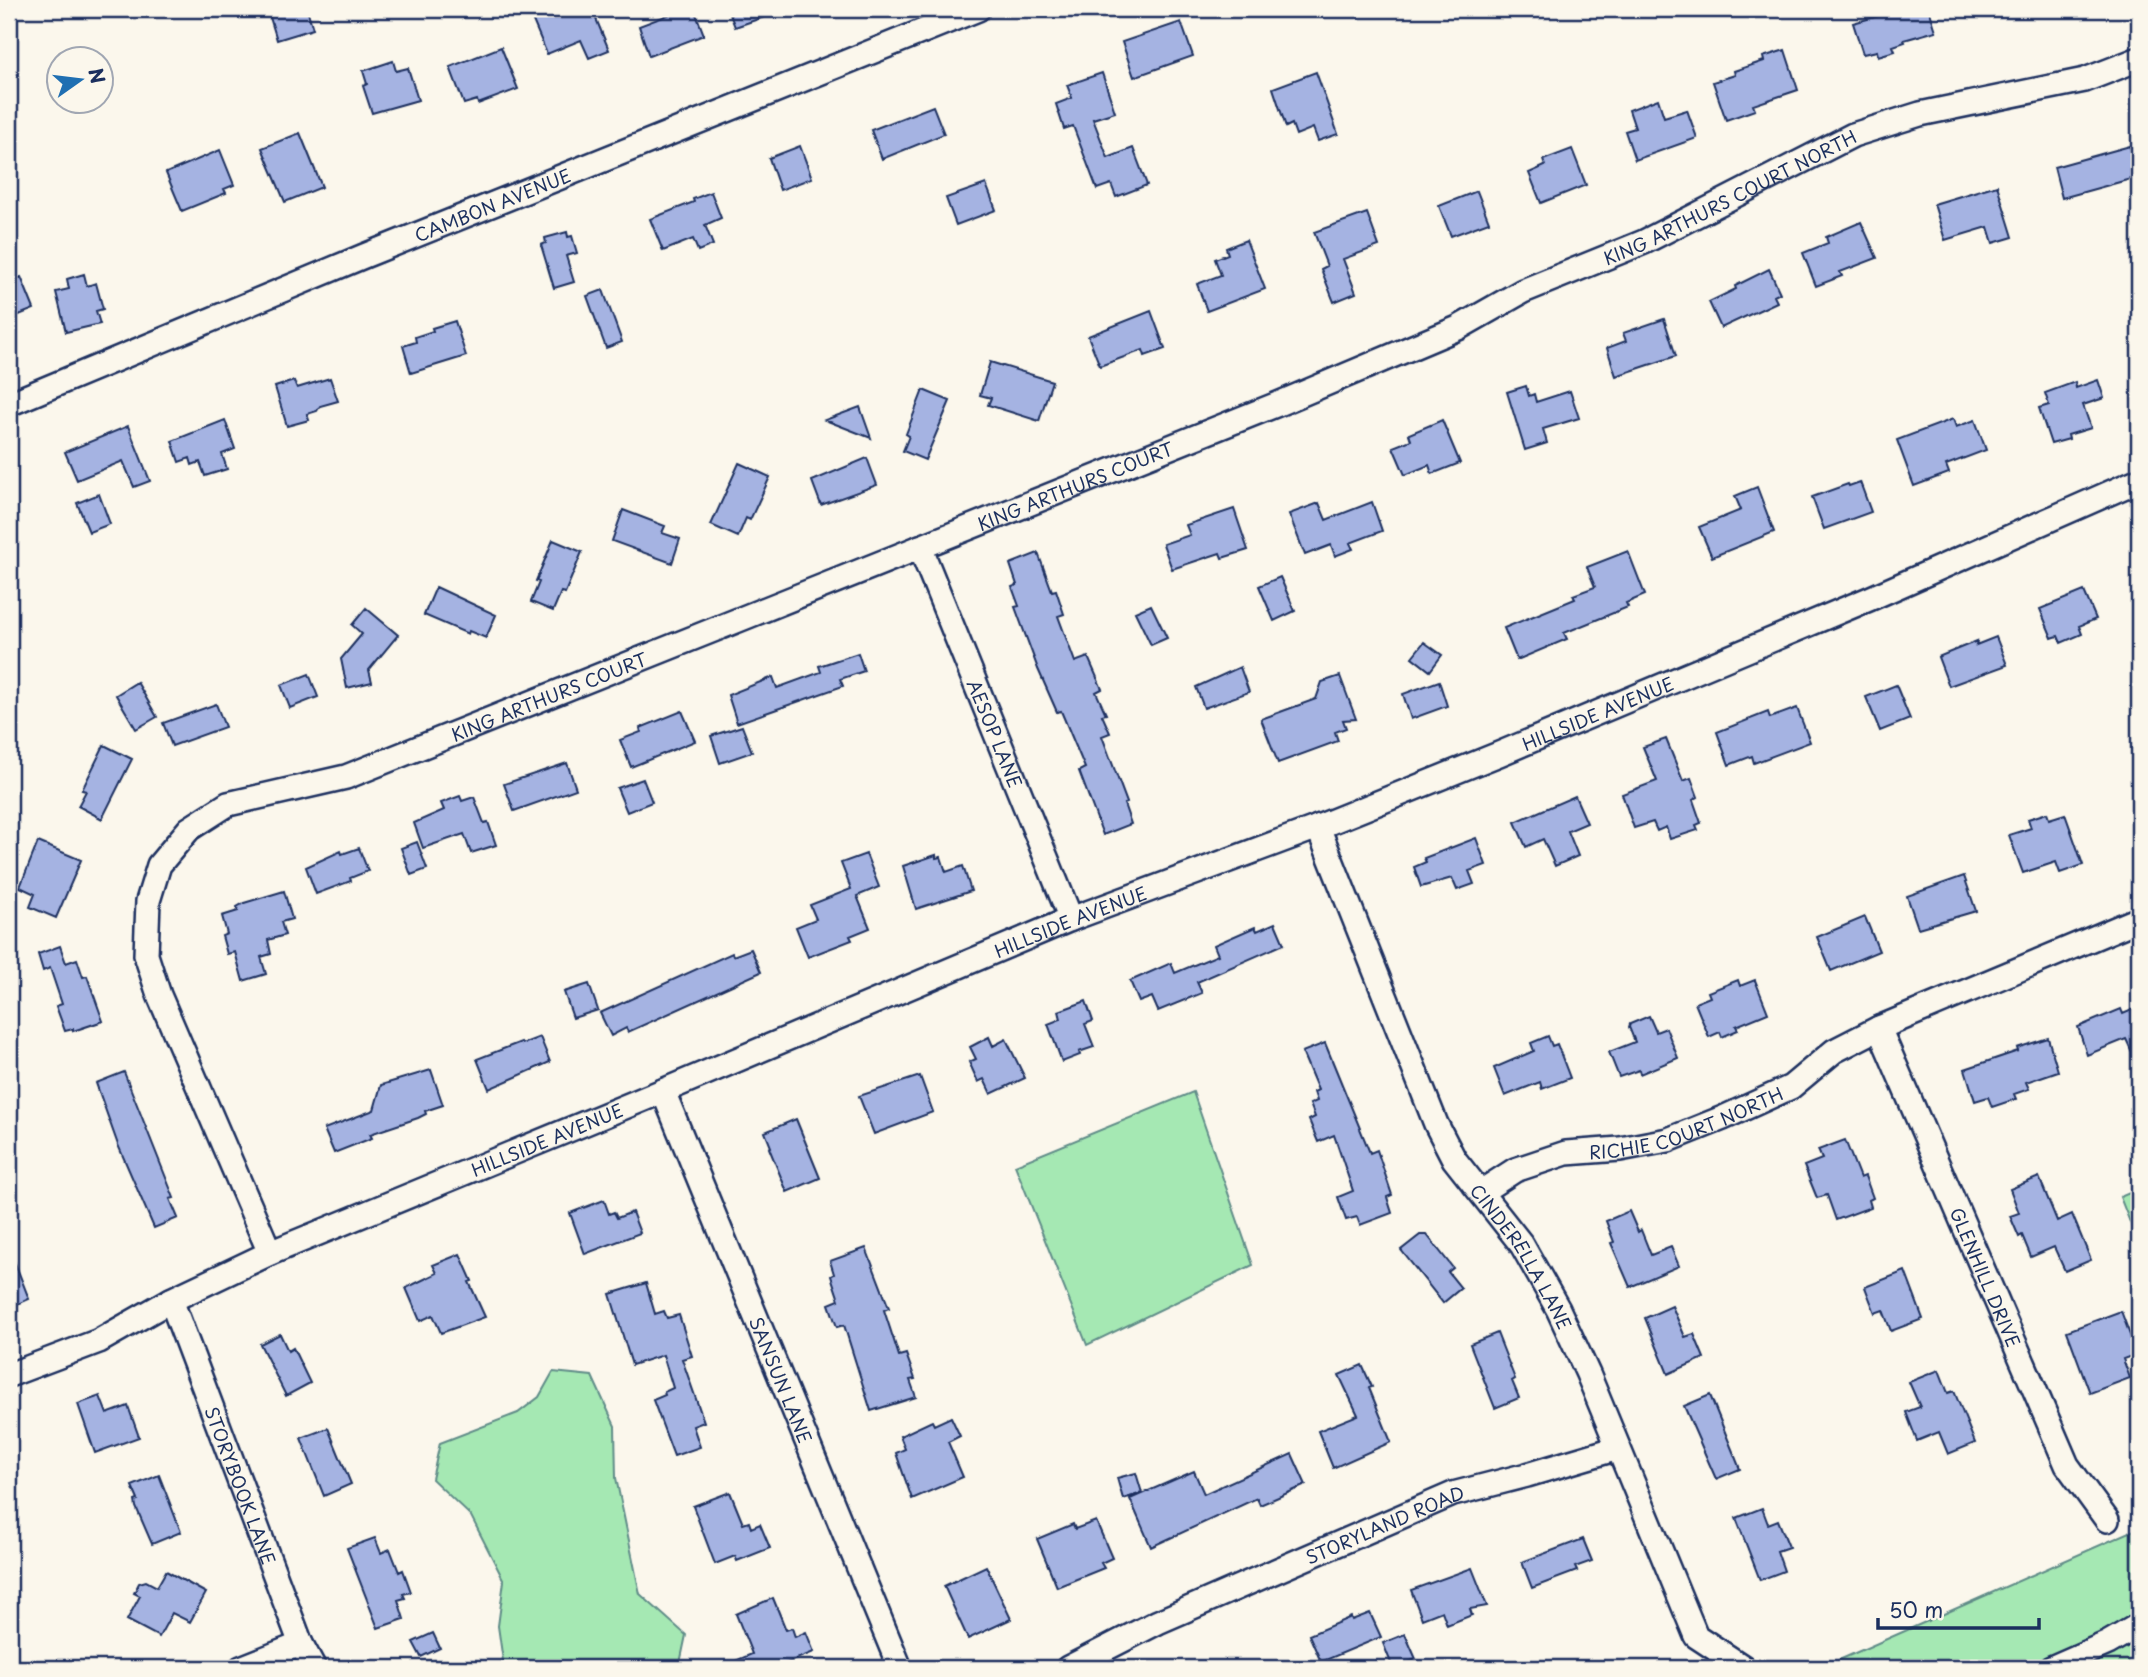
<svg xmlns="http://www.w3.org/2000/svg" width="2148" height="1677" font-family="'Playpen Sans',sans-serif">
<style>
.green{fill:#a5e8b3;stroke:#608c88;stroke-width:2}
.building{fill:#a5b3e2;stroke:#1b2f5e;stroke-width:2}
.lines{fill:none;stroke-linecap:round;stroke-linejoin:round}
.minor-casing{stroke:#1b2f5e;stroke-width:28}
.minor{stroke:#fbf7ec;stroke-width:23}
.labels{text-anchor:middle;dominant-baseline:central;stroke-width:5;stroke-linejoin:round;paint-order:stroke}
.street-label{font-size:18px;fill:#1b2f5e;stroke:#fbf7ec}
</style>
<rect width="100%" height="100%" fill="#fbf7ec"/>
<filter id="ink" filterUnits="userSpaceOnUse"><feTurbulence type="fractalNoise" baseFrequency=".0143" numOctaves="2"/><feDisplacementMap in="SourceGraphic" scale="14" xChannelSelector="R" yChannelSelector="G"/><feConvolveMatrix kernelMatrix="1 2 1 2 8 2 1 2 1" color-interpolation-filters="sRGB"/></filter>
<g filter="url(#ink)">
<!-- green -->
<path class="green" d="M1193 1092 1253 1265 1087 1345 1015 1165Z
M2139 1189V1245L2120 1197Z
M553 1372 592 1376 615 1426 616 1478 640 1594 686 1635 679 1668H504L498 1626 504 1581 471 1516 432 1479 440 1443 518 1413 539 1397Z
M2139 1528V1668H1821Z"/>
<!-- building -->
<path class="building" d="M288 9H307L313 29 277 40 269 14Z
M528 9H592L609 50 589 58 581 40 547 54Z
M684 9H694L704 35 649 56 639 26Z
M728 9H779V12L735 27Z
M1904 9H1929L1936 31 1904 40 1905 42 1893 46 1895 51 1878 56 1877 51 1863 54 1853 23Z
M1181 22 1193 56 1134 77 1122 42Z
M501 47 518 89 478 104 477 100 464 104 450 67Z
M1785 50 1798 90 1753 105 1755 110 1726 120 1713 82 1735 75 1734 71 1764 61 1763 57Z
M393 61 396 71 408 68 418 100 372 113 363 86 367 84 363 71Z
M1316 72 1338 134 1318 141 1313 128 1296 135 1292 124 1286 127 1273 88Z
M1102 73 1115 112 1093 119 1108 158 1133 148 1147 185 1116 197 1111 184 1097 189 1073 126 1064 129 1056 104 1072 98 1067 85Z
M1658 99 1664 117 1687 110 1697 138 1635 160 1625 131 1635 128 1629 110Z
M933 106 944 134 882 159 871 130Z
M300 133 322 187 285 202 262 148Z
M800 146 812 178 780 190 769 158Z
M2130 146 2138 177 2062 198 2054 167Z
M1572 149 1586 185 1541 203 1529 173 1545 166 1543 160Z
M220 150 234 185 224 189 226 193 182 211 166 173Z
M986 184 996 210 956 225 946 198Z
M1997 185 2013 237 1993 243 1988 227 1945 240 1934 204Z
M1477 191 1489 222 1451 236 1439 206Z
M711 192 721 218 705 225 713 245 698 251 693 239 663 251 650 219 694 202 693 199Z
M1367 213 1379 246 1343 259 1356 293 1334 302 1321 269 1327 266 1314 232Z
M1861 222 1877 258 1840 272 1842 276 1816 286 1803 253 1828 243 1826 237Z
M567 232 568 237 572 236 577 253 566 256 574 282 554 288 541 245 546 243 545 238Z
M1246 240 1265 289 1207 311 1197 284 1221 275 1215 259 1228 254 1226 248Z
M1769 269 1780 293 1774 296 1777 302 1721 328 1709 302 1736 289 1735 286Z
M84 274 87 286 96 283 103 309 96 311 100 324 66 332 56 292 69 289 67 279Z
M21 277 34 309 9 319V282Z
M603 290 622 342 606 348 587 296Z
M1151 311 1165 349 1145 356 1143 350 1100 366 1088 336Z
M1664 319 1676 356 1616 376 1607 348 1626 341 1623 333Z
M455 321 466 356 411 373 403 346 416 342 415 337 433 331 432 328Z
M990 362 1052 381 1039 421 988 405 991 398 980 395Z
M330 378 338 401 320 406 317 411 307 414 309 420 287 426 275 387 294 381 297 388Z
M2098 380 2104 398 2083 405 2091 428 2068 435 2069 439 2051 444 2039 408 2049 405 2045 393 2075 382 2076 388Z
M1526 386 1529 396 1534 394 1536 402 1570 391 1579 418 1543 429 1547 443 1525 450 1507 392Z
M923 390 950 401 925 460 903 451 909 436 906 434Z
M860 407 871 438 825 420Z
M1953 419 1956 427 1975 420 1986 450 1946 465 1949 473 1914 486 1897 440Z
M225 420 235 449 222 454 227 469 205 476 200 462 192 465 190 458 179 462 172 441Z
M1442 420 1460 463 1432 474 1429 465 1405 475 1393 447 1411 440 1409 434Z
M128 426 150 481 134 487 123 461 77 480 65 452Z
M867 458 877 485 821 505 812 481Z
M739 463 770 477 750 520 746 518 738 537 711 525Z
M1860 482 1871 512 1824 529 1812 497 1848 484 1849 486Z
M1757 487 1774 532 1712 557 1699 527 1741 510 1735 496Z
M99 494 110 524 89 532 77 503Z
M1372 502 1382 531 1350 543 1353 549 1335 556 1331 545 1305 555 1289 514 1319 503 1326 520Z
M1234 509 1248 550 1222 558 1220 553 1172 569 1163 544 1190 535 1186 525Z
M623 510 665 526 662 533 680 539 672 563 612 541Z
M553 540 582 552 565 593 561 592 553 611 531 602 539 582 536 581Z
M1628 551 1645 595 1626 603 1628 607 1564 633 1567 639 1517 660 1504 628 1575 599 1573 595 1595 587 1587 567Z
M1038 553 1052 591 1056 590 1064 614 1058 616 1075 662 1088 657 1102 689 1096 692 1106 714 1102 715 1110 733 1102 736 1127 803 1124 804 1131 824 1103 835 1079 771 1085 768 1061 711 1057 712 1038 669 1015 607 1019 606 1012 587 1017 585 1010 564Z
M1280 577 1295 611 1274 621 1259 586Z
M436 587 496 615 486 638 469 631 468 634 424 615Z
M2084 591 2096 619 2079 626 2082 634 2061 643 2058 636 2052 638 2040 609Z
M1151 605 1167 638 1151 645 1135 612Z
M366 608 398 635 369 670 372 682 347 688 341 659 362 634 352 625Z
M1996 637 2007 665 1949 686 1938 657 1977 641 1976 645Z
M1424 642 1442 655 1430 671 1412 657Z
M858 653 864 671 840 679 843 686 737 723 728 695 773 677 777 688 821 672 819 666Z
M1240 667 1249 692 1204 708 1196 687Z
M309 674 318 697 290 708 281 685Z
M1340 676 1356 719 1343 720 1346 728 1335 732 1338 741 1278 763 1261 719 1316 699 1322 682Z
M1439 681 1447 706 1411 719 1403 694Z
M137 682 157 717 136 729 116 695Z
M1896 685 1910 719 1880 731 1866 697Z
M216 704 225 727 172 746 163 723Z
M1797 708 1810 742 1754 763 1752 756 1729 765 1717 732 1768 712 1770 718Z
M682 711 695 741 631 767 620 740 641 732 640 728Z
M742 726 752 752 720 763 711 736Z
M1666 739 1683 781 1691 778 1698 797 1693 800 1701 823 1696 825 1698 830 1670 839 1666 827 1657 831 1653 822 1634 828 1622 794 1657 781 1643 747Z
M104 745 132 759 102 819 78 806 86 791 82 790Z
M567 763 576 789 514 811 504 784Z
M643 779 652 802 627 812 617 788Z
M460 796 462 801 474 797 484 823 488 822 496 845 471 853 464 834 423 848 414 823 444 810 441 803Z
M1575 796 1587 823 1568 831 1578 856 1555 866 1543 839 1526 847 1515 822Z
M2047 813 2049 819 2065 814 2083 865 2060 873 2056 862 2023 873 2009 835 2031 828 2028 819Z
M1476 838 1486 865 1469 871 1474 884 1457 890 1452 878 1421 887 1414 867 1426 862 1424 858Z
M38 842 81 860 56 918 30 907 35 894 20 887Z
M417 842 427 869 411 875 401 848Z
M359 848 368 871 350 878 351 881 316 894 306 867 341 851 342 854Z
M866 854 879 887 857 896 870 928 850 936 852 940 808 957 796 927 816 919 810 905 851 889 841 863Z
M936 855V858L941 857 946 872 963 866 971 891 916 909 903 866Z
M1964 876 1976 911 1918 928 1907 896Z
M284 891 292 919 281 922 285 935 268 940 271 954 261 957 266 974 243 981 235 952 227 954 222 936 227 934 222 916 238 911 237 907 244 903Z
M1865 917 1879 951 1831 971 1817 937Z
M1275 923 1284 944 1197 982 1202 993 1158 1011 1152 997 1139 1002 1130 981 1171 963 1175 973 1218 955 1214 945 1255 927 1257 931Z
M60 946 66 963 77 959 83 977 87 976 103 1021 73 1031V1029L65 1031 56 1006 62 1004 50 968 43 971 38 954Z
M751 949 761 972 628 1032 626 1028 611 1036 600 1013 732 953 733 956Z
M1738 980 1740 986 1755 980 1768 1013 1736 1026 1738 1030 1722 1037 1720 1032 1709 1037 1695 1003 1710 997 1708 992Z
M589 984 598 1010 573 1018 564 992Z
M1086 1001 1093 1021 1085 1024 1094 1047 1079 1052 1080 1055 1062 1062 1048 1024 1061 1019 1059 1011Z
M2139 1007V1067L2126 1039 2087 1055 2078 1027 2121 1009 2123 1014Z
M1649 1016 1656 1032 1666 1028 1678 1058 1640 1074 1639 1070 1619 1077 1609 1052 1635 1042 1629 1027 1630 1024Z
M1548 1036 1552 1046 1557 1044 1570 1078 1542 1089 1540 1082 1505 1096 1494 1068 1534 1051 1531 1043Z
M540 1037 550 1062 489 1089 477 1059 521 1042 522 1044Z
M989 1037 993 1046 1006 1039 1025 1078 991 1094 984 1079 978 1082 969 1062 976 1059 970 1047Z
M2048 1038 2058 1071 2026 1082 2029 1089 2014 1094 2016 1099 1992 1107 1988 1097 1975 1101 1965 1069 2018 1051 2017 1048Z
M1325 1043 1370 1153 1377 1150 1392 1195 1387 1197 1392 1213 1360 1225 1357 1217 1346 1220 1338 1197 1353 1191 1334 1135 1318 1142 1309 1120 1315 1117 1310 1104 1317 1101 1314 1092 1318 1090 1302 1052Z
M431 1070 443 1105 425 1111 426 1114 418 1118 370 1134 372 1138 334 1153 324 1129 374 1110 381 1085Z
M124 1072 174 1198 170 1199 178 1218 154 1228 118 1145 96 1083Z
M920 1076 933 1112 874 1134 859 1096Z
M796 1119 820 1178 787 1192 769 1148 771 1147 765 1132Z
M1845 1140 1860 1178 1865 1176 1873 1198 1869 1200 1871 1207 1836 1220 1827 1195 1817 1198 1804 1166 1822 1159 1818 1150Z
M2039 1177 2057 1221 2072 1214 2091 1260 2065 1271 2054 1247 2031 1257 2022 1235 2019 1237 2010 1216 2019 1213 2010 1189Z
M604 1200 609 1214 614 1212 617 1218 632 1212 640 1233 585 1254 570 1213Z
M1629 1211 1638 1232 1641 1230 1651 1255 1671 1247 1679 1266 1630 1287 1611 1243 1614 1242 1606 1221Z
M1420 1235H1427L1453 1268 1448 1272 1461 1288 1443 1303 1401 1250Z
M866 1248 889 1308 884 1310 899 1356 906 1354 915 1379 910 1380 916 1397 871 1411 844 1325 837 1327 829 1304 839 1300 831 1276 834 1274 830 1261Z
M10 1250 29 1299 9 1308V1251Z
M460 1254 472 1281 469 1282 485 1317 441 1333 433 1315 420 1321 406 1288 437 1273 433 1265Z
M1905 1271 1923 1319 1891 1331 1883 1310 1875 1313 1865 1287Z
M646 1283 655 1314 664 1311 667 1318 679 1315 692 1356 682 1359 704 1422 693 1426 700 1447 674 1456 653 1400 665 1395 664 1392 673 1388 663 1355 632 1365 610 1294Z
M1672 1306 1685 1337 1694 1334 1704 1358 1668 1374 1645 1318Z
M2121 1311 2137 1354 2123 1359 2130 1378 2090 1393 2067 1331Z
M1497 1333 1515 1379 1512 1381 1519 1398 1495 1408 1470 1344Z
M280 1334 288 1351 293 1348 310 1383 286 1396 260 1344Z
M1362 1365 1372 1387 1369 1388 1391 1442 1333 1468 1318 1431 1358 1415 1339 1375Z
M1939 1370 1948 1393 1954 1391 1975 1443 1948 1454 1939 1432 1917 1441 1906 1412 1920 1407 1909 1382Z
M1710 1395 1740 1469 1716 1479 1684 1406Z
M100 1396 107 1414 128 1406 139 1437 95 1453 78 1404Z
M951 1417 960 1436 948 1442 963 1477 912 1499 896 1453 905 1449 900 1436 932 1421 934 1425Z
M328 1428 351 1484 324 1496 301 1438Z
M1292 1454 1306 1485 1260 1505 1257 1498 1151 1547 1130 1499 1194 1471 1204 1494Z
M1136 1473 1142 1493 1123 1499 1117 1478Z
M159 1475 181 1532 152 1544 136 1507 135 1501 138 1500 132 1486Z
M730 1492 743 1524 749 1522 751 1528 760 1524 770 1548 737 1561 735 1556 715 1564 693 1506Z
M1762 1508 1768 1524 1778 1520 1789 1547 1777 1551 1784 1571 1760 1580 1736 1518Z
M1096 1521 1112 1558 1101 1563 1104 1568 1057 1587 1037 1539 1073 1524 1075 1529Z
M375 1538 381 1553 390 1549 399 1572 403 1570 411 1592 403 1594 405 1598 398 1600 404 1619 378 1628 347 1548Z
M1583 1539 1592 1561 1575 1567 1577 1571 1532 1588 1522 1562Z
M986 1566 1011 1619 968 1639 944 1586Z
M1472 1568 1487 1606 1470 1609 1472 1615 1447 1625 1442 1611 1422 1619 1411 1590Z
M166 1571 206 1593 190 1622 172 1613 159 1637 127 1620 140 1596 134 1593 139 1583 146 1581 157 1587Z
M773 1598 786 1630 792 1628 795 1637 806 1632 814 1652 777 1667 776 1663 762 1668H719L752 1654 736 1614Z
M1370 1613 1381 1637 1321 1662 1309 1635 1351 1617 1352 1620Z
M433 1633 440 1648 421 1657 413 1642Z
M1405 1634 1416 1659 1393 1668 1383 1643Z"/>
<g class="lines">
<!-- minor casing -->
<g class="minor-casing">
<g id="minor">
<path id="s1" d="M9 404 364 256 978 9"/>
<path id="s2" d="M920 547 1071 919"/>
<path id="s3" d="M1318 827 1436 1124 1454 1159 1522 1245 1558 1309 1588 1374 1696 1636 1743 1667"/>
<path id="s4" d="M1879 1028 2067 1465 2107 1520"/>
<path id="s5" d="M663 1091 900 1668"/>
<path id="s6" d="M1481 1192 1515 1170 1566 1153 1620 1149 1668 1140 1723 1118 1791 1087 1834 1051 1879 1028 2139 919"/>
<path id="s7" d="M270 1253 159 995 146 955 148 901 159 865 189 829 228 804 346 777 1278 404 1458 328 1523 291 1644 242 1853 135 1920 114 2085 80 2139 59"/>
<path id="s8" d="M171 1300 301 1644 314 1668"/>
<path id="s9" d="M9 1375 99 1341 171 1300 270 1253 663 1091 1071 919 1318 827 1499 754 1869 599 2139 480"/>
<path d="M241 1668 301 1644"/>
<path id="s10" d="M1068 1668 1158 1622 1453 1494 1527 1475 1618 1448"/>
<path d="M2051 1668 2108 1643 2139 1625"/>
</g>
</g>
<!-- minor -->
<use href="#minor" class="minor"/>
</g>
</g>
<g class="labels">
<!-- street labels -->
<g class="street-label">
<text stroke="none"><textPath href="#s7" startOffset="2130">KING ARTHURS COURT NORTH</textPath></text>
<text stroke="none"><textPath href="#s1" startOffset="523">CAMBON AVENUE</textPath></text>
<text stroke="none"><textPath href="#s7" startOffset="1414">KING ARTHURS COURT</textPath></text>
<text stroke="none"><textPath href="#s7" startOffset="847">KING ARTHURS COURT</textPath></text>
<text stroke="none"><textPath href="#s9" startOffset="1722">HILLSIDE AVENUE</textPath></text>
<text stroke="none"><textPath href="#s2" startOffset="201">AESOP LANE</textPath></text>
<text stroke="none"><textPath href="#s9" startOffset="1155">HILLSIDE AVENUE</textPath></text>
<text stroke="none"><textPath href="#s6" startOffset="219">RICHIE COURT NORTH</textPath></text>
<text stroke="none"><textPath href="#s9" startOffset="588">HILLSIDE AVENUE</textPath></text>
<text stroke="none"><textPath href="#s3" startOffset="478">CINDERELLA LANE</textPath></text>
<text stroke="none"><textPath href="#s4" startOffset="271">GLENHILL DRIVE</textPath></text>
<text stroke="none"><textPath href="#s5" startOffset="312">SANSUN LANE</textPath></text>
<text stroke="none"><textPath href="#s8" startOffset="198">STORYBOOK LANE</textPath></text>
<text stroke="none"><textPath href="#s10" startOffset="348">STORYLAND ROAD</textPath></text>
</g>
</g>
<!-- margin -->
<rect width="2148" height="1677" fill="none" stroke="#fbf7ec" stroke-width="35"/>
<rect x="18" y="18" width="2113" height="1642" fill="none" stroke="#1b2f5e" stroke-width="2.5" filter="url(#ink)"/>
<!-- north arrow -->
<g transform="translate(80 80) rotate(76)"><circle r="33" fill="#fbf7ec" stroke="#a1a7b3" stroke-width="2"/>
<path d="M0-5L12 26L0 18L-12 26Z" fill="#1f6fb2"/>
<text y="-10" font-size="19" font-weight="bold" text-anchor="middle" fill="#1b2f5e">N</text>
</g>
<!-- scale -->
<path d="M1878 1618v10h161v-10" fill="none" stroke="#1b2f5e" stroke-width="3.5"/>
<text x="1889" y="1618" font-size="21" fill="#1b2f5e" stroke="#fbf7ec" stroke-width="5" paint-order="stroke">50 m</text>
</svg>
